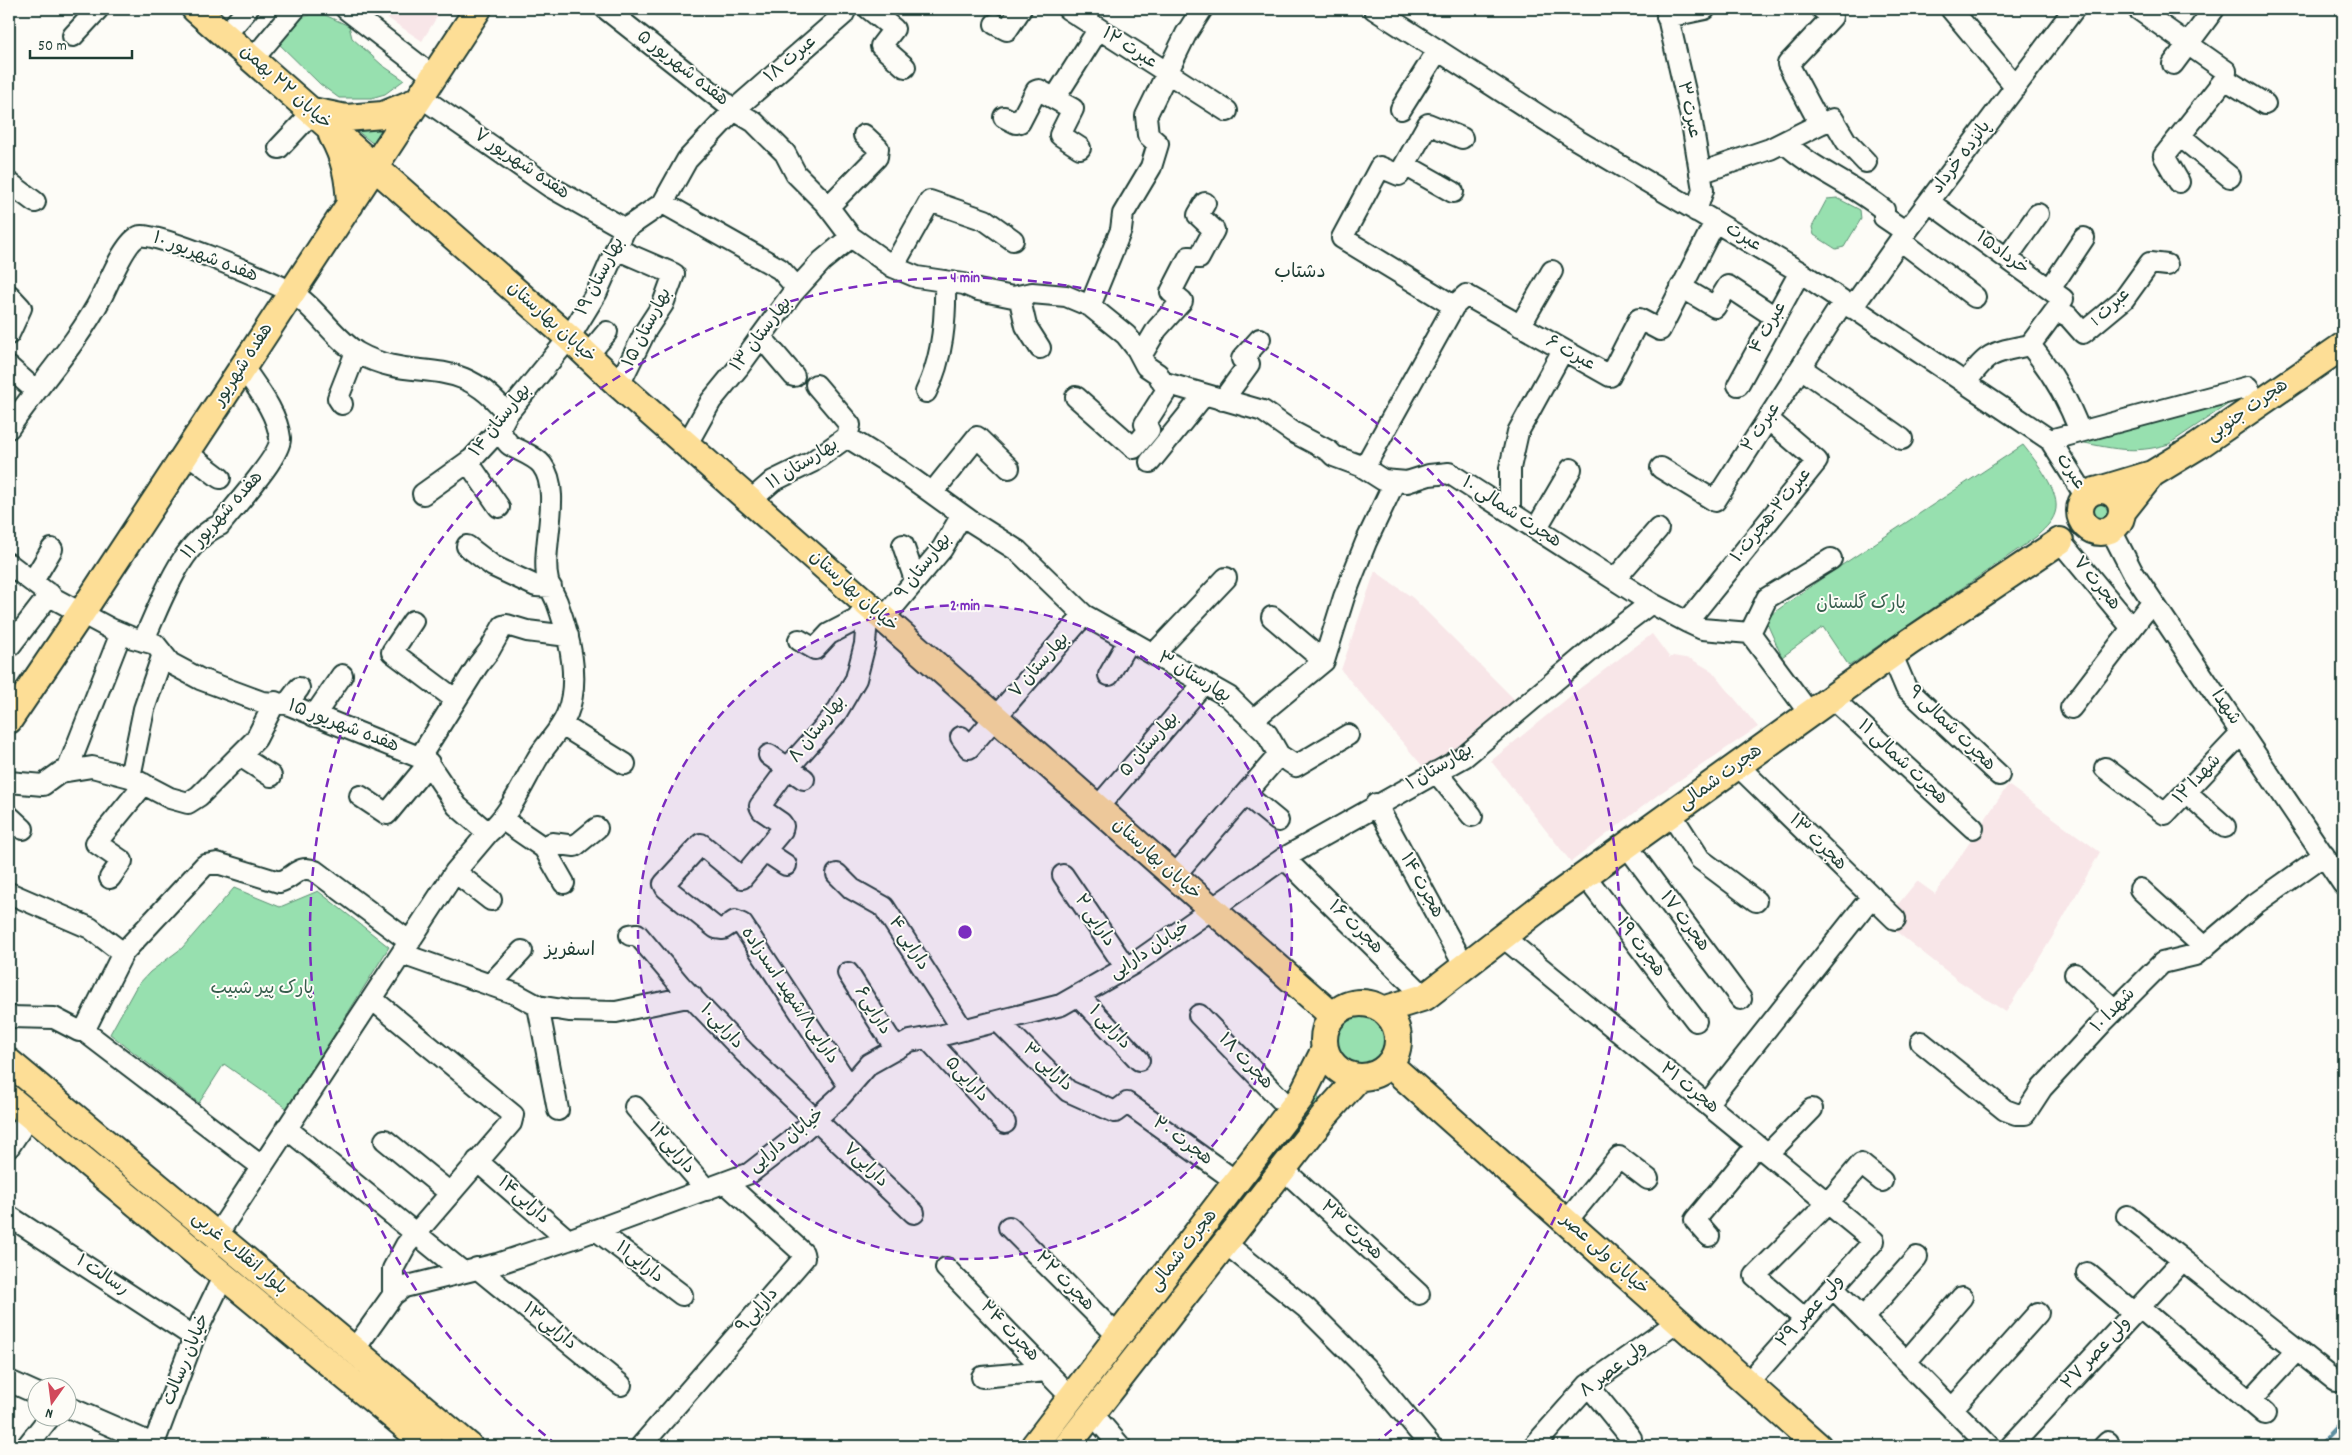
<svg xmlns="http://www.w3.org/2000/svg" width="2352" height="1455" font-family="Dekko,'Playpen Sans Arabic',sans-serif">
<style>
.built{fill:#f8e6e8}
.green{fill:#97e0af;stroke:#5b8e72}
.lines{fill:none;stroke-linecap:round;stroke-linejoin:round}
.stream{stroke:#5d8e9f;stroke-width:4.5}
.minor-casing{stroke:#1f3d34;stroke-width:24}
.major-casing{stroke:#1f3d34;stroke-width:30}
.minor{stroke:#fdfcf7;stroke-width:20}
.major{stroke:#fdde96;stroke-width:26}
.ring{fill:none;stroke:#7b2cbf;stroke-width:2.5;stroke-dasharray:9 6}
.labels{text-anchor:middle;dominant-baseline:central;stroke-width:4;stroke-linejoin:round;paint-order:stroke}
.street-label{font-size:18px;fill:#1f3d34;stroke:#fdfcf7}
.park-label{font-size:18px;fill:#375e4d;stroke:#fdfcf7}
.neighbourhood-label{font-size:19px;fill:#1f3d34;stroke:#fdfcf7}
.centre{fill:#7b2cbf;stroke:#fdfcf7;stroke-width:2.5}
.ring-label{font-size:15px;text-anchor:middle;font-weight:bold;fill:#7b2cbf;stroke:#fdfcf7;stroke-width:4;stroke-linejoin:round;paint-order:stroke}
</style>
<rect width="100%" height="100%" fill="#fdfcf7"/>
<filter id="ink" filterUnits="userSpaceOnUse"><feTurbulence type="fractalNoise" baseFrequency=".02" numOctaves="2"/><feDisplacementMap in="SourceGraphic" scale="10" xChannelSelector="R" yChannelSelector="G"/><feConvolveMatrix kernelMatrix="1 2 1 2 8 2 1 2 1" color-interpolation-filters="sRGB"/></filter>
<g filter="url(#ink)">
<!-- built -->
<path class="built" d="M374 9H442L422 41Z
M1375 571 1413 598 1519 704 1425 769 1341 670Z
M1652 634 1670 658 1673 656 1691 659 1712 671 1758 727 1659 794 1571 862 1491 761 1579 689Z
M2008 785 2100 852 2056 931 2006 1012 1959 981 1893 929 1905 915 1895 908 1917 881 1935 894Z"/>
<!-- green -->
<path class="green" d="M310 15H325L349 26 352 38 382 65 404 80 385 94 371 98H339L320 84 274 39 294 20Z
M348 124 388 125 375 145Z
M1837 198 1860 210 1861 219 1844 247 1836 249 1814 235 1812 227 1827 199Z
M2240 396 2169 444C2133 455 2111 448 2075 441Z
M2023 445C2035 460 2062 493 2055 513 2052 523 2043 530 2036 537L1849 666 1823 627 1782 657 1765 619 1821 579Z
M2088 511a12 12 0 1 1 24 0a12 12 0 1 1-24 0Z
M234 888 280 907 318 891 389 947 288 1109 224 1064 199 1103 110 1034 136 987 150 972 182 948Z
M1336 1040a24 24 0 1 1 48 0a24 24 0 1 1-48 0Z
M1315 1094 1322 1102 1229 1219 1222 1213Z
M1203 1239 1211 1247 1117 1366 1108 1360Z"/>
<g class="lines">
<!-- stream -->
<path class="stream" d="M2319 1446 2343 1421"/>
<!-- minor casing -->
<g class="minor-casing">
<path id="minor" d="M346 9 434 77
M606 9 734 110 754 122 785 153 796 174 826 204 851 237 893 267 917 277 964 284 978 290 1013 297 1032 293 1066 296 1090 306 1126 335 1137 349 1146 366 1158 374 1162 382 1263 411 1293 432 1329 451 1334 456 1361 466 1383 480 1407 482 1429 475 1449 473 1651 603 1687 622 1702 629 1750 633 1810 714
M869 9 894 29 881 46 905 67
M1068 9 1227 111
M1374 9 1577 140 1800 272 2050 440 2086 497
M1666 9 1691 117 1703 190 1696 211
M1951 9 2016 87
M2138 9 2226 71 2225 79
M1667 17 1705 9
M995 24 1007 30 1021 9
M225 35 248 9
M73 36 98 9
M253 59 295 9
M2173 64 2214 9
M421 97 549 186 625 229
M1055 98 1098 30
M1401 109 1438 50
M1004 117 1016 123 1020 122 1036 91 1039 90 1073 109 1060 135 1080 148
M1820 124 1833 119 1846 141 1866 162
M2180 136 2230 177
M1784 142C1813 170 1853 184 1884 210V217L1906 232
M279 148 312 113
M1405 165 1453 192
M1700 173 1770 149 1820 124 1788 64 1832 17 1822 9
M2179 182 2164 156 2225 79 2265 104
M9 187 11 184 35 202
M1929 202 2063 299 2056 310
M663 203 780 269 797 288
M828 207 877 157 878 148 864 135
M1900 240 1975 297
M616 249 674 274 663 304 646 330 619 385
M2007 258 2038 214
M893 267 930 201 985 220 1013 240
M1681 287 1715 307 1728 286 1775 317
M2050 289 2084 238
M9 295 21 308 9 334
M1019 296 1026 326 1040 348
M1090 306 1121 230 1123 214 1151 167 1158 144 1148 135 1146 116 1186 34 1202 9
M1454 306 1466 295 1610 376 1639 319 1660 330 1715 222
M1852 308 1900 240 2074 9
M1520 326 1552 271
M761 337 794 376
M2030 345C2052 372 2068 399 2080 432
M587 356 607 332
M1141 356 1157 329 1182 301 1171 292 1189 257 1199 258 1214 230 1198 215 1205 203
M9 367 36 391
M1801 368 1902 439
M1966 383C1987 352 1994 352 2030 345L2056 310 2068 316 2083 333 2124 299 2150 263 2167 265
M816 385 850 425 847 437
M1738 385 1800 272
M926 392C943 358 946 319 945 281
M1076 397 1134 448 1149 430 1145 424 1170 385
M1223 400 1249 364 1242 359 1260 339
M342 404 338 398 356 352
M9 428C39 384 77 344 102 296 109 282 126 240 140 236 154 231 274 282 291 292 316 307 334 339 358 353 415 385 458 350 507 414
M847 437 900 470 972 522 1018 551 1084 615 1229 697 1267 734 1279 755 1174 876
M2050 440 2248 387 2257 405
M687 444 711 401 738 368 792 294 822 261 851 237
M187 453 220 478
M468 462 499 507
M1150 462 1204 395
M1364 468 1454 306 1342 238 1380 167 1399 175 1428 124 1462 138
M1661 468 1715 501 1843 302
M932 493 977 437 1009 468
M423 494 472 459 498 431 507 414 569 338 597 292 625 229 663 203 687 160 734 110 843 15 846 9
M750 501 773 481 812 462 847 437
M1510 512V468L1518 432 1563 350
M1536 529 1571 469
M2111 530 2132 571 2343 884
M2060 541 2132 628
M903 545 915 580
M467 546 493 566 536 586 551 587
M9 564 55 599 111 629 133 638 155 644 170 663 200 679 262 702 287 704 426 760 457 806 488 833C510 814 522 786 536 761 545 744 560 732 567 714 581 679 569 635 557 602 554 595 550 588 548 581 540 548 563 493 542 465 535 456 519 451 510 445 505 441 503 434 498 431
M1615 579 1658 529
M33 581 52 549
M1272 617 1324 661
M883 619 942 549 962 515
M413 621 392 652 456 700
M1687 622 1817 461 1768 419
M1750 633 1767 598 1831 559
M799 640 815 649 829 634 856 620 868 605
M143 641C161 604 180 542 220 525 232 509 282 455 280 438 277 412 257 388 243 367
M10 646 50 594
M1154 654 1226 578
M1892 655 1906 688 1999 775
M1109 675 1129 640
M1832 698 1973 828
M287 704 299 688
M2071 708 2152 602
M314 716 342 675
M1254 719 1324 661 1344 597 1366 542 1395 481
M562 725 625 764
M961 737 969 748 1084 615
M769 755 804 779
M1279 755 1296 766 1348 735
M240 756 271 776
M420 757 478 665 489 651 503 626 507 625 527 631 568 636
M1738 766 1895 919
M2105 768 2165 814 2242 733
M67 771 121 633
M1436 772 1472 816
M130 777 144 709 163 654
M9 782 43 785 61 772 92 767 130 777 170 798 188 803 199 796 256 739 275 702
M2186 792 2225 827
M1245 794 1278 821
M360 796 387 814 429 763
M1376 804 1465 967
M1097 808 1204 683
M1671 814 1700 859 1756 901
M9 816 23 829
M503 820 544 848 564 883
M1627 846 1741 999
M544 848 552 843 575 846 597 828
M765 851 786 865
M1284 858 1425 997
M455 872 491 900
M837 874 852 889 884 907 963 1030
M1063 875 1126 968
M1585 876 1696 1021
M110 878 122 861 96 843 144 784
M2140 889 2205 948
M9 893 90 928 123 953 205 865 217 863 279 882C295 878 297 864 315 871L410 942
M630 935 637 934 680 985 745 1053 914 1213
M1503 937 1874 1241 1748 1383
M402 954 516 994 538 1006 569 1011 616 1012 692 996
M848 973 896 1049
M2075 974 2115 1010
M490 985 522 951
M1078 995 1139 1060
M372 999 513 1115 511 1123 406 1245 393 1269V1295
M538 1006 558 1110
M1199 1015 1291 1110
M9 1017 54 1018 79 1031H84L123 953
M998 1021 1068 1091 1115 1112 1127 1103 1237 1182
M84 1031 261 1166
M927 1038 1005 1123
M1921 1042 2005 1110 2016 1114H2025L2042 1088 2103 1022 2162 963 2195 955 2255 904 2324 855
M849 1086 742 924 735 921 723 929 716 928 666 888 664 884 701 844 742 878 782 830 783 826 781 823 762 810 760 806 788 768 835 715 856 679 865 644 868 605
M1707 1104 1872 896
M635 1107 707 1190
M286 1128 463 1272
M385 1140 450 1193
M9 1147 30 1115
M1768 1154 1812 1109
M477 1161 568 1240
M1283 1169 1419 1294
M9 1216 194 1337
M2127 1216 2336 1381
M1566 1222 1619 1157 1648 1179
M1009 1227 1118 1336
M596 1230 682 1295
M217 1235 455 872 488 833
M1709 1236 1695 1220 1757 1145
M1225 1243 1306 1308 1365 1367 1431 1446
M477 1268 621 1385
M946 1268 1071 1397
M2087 1273 2134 1313
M1833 1288 1989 1446
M2139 1307 2265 1414
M1863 1318 1917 1257
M1805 1319 1755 1276 1828 1203 1861 1164 1882 1181
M354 1350 393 1295 404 1287 497 1264 574 1238 750 1173 790 1142 841 1096 869 1064 910 1041 943 1035 1061 1005 1138 961 1284 858 1464 757 1608 636 1651 603
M1906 1362 1962 1297
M982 1377 1046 1371
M9 1381 38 1394
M1588 1385 1631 1438
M2250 1401 2297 1350
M68 1407 153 1444
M1952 1409 2038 1313
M1092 1413 1120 1446
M27 1446 49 1418
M153 1446 194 1337 224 1275
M641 1446 804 1258 803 1253 727 1184
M1534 1446 1588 1385 1679 1321
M2011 1446 2182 1261
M2104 1446 2108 1442"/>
</g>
<!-- major casing -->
<g class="major-casing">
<path id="major" d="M195 9 569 338 619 385 1333 1016
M312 111 346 118 383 115 417 101
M332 135C345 158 349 179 350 205
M2152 474 2198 446 2343 346
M2099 490 2152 474 2122 512
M2080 511a21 21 0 1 1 42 0a21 21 0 1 1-42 0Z
M9 720 82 612 478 9
M1324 1040a37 37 0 1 1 74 0a37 37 0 1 1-74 0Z
M1383 1010 1425 997 1541 907 1908 643 2060 541
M9 1062 469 1446
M1389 1064 1818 1446
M9 1098 429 1446
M1034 1446 1301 1097 1325 1049
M1067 1446 1326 1114 1359 1077"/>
</g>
<!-- minor -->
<use href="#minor" class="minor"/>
<!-- major -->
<use href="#major" class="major"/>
</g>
</g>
<!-- distance rings -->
<circle cx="965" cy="932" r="327" fill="#7b2cbf" fill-opacity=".12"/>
<g class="ring">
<circle cx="965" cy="932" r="327"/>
<path d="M557 1445A655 655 0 1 1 1373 1445"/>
</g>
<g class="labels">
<!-- street labels -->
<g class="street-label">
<text transform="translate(1129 49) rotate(32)">عبرت ۱۲</text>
<text transform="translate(791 60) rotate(-41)">عبرت ۱۸</text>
<text transform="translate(682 69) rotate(38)">هفده شهریور ۵</text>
<text transform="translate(285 88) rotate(42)">خیابان ۲۲ بهمن</text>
<text transform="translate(1688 110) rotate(78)">عبرت ۳</text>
<text transform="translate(1962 158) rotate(-53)">پانزده خرداد</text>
<text transform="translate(521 165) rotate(34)">هفده شهریور ۷</text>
<text transform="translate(1743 238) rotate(31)">عبرت</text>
<text transform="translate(2002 254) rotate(36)">۱۵خرداد</text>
<text transform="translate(205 258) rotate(21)">هفده شهریور ۱۰</text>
<text transform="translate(601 277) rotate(-63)">بهارستان ۱۹</text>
<text transform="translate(2111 308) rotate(-43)">عبرت 1</text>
<text transform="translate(551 323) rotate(42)">خیابان بهارستان</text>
<text transform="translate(648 328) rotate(-63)">بهارستان ۱۵</text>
<text transform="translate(1769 328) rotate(-61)">عبرت ۴</text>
<text transform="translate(762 335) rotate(-53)">بهارستان ۱۳</text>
<text transform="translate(1570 354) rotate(29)">عبرت ۶</text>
<text transform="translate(244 365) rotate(-57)">هفده شهریور</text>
<text transform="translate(2248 411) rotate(-35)">هجرت جنوبی</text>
<text transform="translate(501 421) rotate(-52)">بهارستان ۱۴</text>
<text transform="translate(1762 428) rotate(-57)">عبرت ۲</text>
<text transform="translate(803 465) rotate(-32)">بهارستان ۱۱</text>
<text transform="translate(2070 472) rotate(57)">عبرت</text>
<text transform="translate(1511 513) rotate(33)">هجرت شمالی ۱۰</text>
<text transform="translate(223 516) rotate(-48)">هفده شهریور ۱۱</text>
<text transform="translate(1772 516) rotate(-51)">عبرت۲-هجرت۱۰</text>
<text transform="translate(924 567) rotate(-52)">بهارستان ۹</text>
<text transform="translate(2096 584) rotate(50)">هجرت ۷</text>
<text transform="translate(853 592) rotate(42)">خیابان بهارستان</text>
<text transform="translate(1040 666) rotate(-49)">بهارستان ۷</text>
<text transform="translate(1194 678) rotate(31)">بهارستان ۳</text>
<text transform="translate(2225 708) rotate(56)">شهدا</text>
<text transform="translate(343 727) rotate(21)">هفده شهریور ۱۵</text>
<text transform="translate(1951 729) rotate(44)">هجرت شمالی ۹</text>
<text transform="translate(818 730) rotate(-52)">بهارستان ۸</text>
<text transform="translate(1150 745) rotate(-49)">بهارستان ۵</text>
<text transform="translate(1902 763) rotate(43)">هجرت شمالی ۱۱</text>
<text transform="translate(1440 768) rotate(-31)">بهارستان ۱</text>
<text transform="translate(1721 778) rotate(-36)">هجرت شمالی</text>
<text transform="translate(2198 780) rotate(-47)">شهدا ۱۲</text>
<text transform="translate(1817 843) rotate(44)">هجرت ۱۳</text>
<text transform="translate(1156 860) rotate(42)">خیابان بهارستان</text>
<text transform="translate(1421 886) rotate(61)">هجرت ۱۴</text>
<text transform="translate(1094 921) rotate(56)">دارایی ۲</text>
<text transform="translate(1684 922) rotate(53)">هجرت ۱۷</text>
<text transform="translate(1355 928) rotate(44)">هجرت ۱۶</text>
<text transform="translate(908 944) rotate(57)">دارایی ۴</text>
<text transform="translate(1640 948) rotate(53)">هجرت ۱۹</text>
<text transform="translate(1150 951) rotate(-33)">خیابان دارایی</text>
<text transform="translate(789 996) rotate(56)">دارایی۸/شهید اسدزاده</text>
<text transform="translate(872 1011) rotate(58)">دارایی۶</text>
<text transform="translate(2114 1011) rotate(-46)">شهدا ۱۰</text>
<text transform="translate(721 1027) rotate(47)">دارایی۱۰</text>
<text transform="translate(1109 1028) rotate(47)">دارایی ۱</text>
<text transform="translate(1245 1062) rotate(46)">هجرت ۱۸</text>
<text transform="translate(1047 1068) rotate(43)">دارایی ۳</text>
<text transform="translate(966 1080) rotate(47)">دارایی۵</text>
<text transform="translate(1689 1089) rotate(39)">هجرت ۲۱</text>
<text transform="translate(787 1141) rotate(-39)">خیابان دارایی</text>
<text transform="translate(1182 1142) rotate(36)">هجرت ۲۰</text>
<text transform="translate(671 1149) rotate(49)">دارایی۱۲</text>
<text transform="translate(865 1166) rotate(44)">دارایی۷</text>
<text transform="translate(523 1201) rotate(41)">دارایی۱۴</text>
<text transform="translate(1351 1231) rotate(43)">هجرت ۲۳</text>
<text transform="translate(1184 1251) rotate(-52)">هجرت شمالی</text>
<text transform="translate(239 1254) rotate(40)">بلوار انقلاب غربی</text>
<text transform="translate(1604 1255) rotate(42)">خیابان ولی عصر</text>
<text transform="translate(639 1263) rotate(38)">دارایی۱۱</text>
<text transform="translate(102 1276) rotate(33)">رسالت ۱</text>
<text transform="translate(1064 1282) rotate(45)">هجرت ۲۲</text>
<text transform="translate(758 1311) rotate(-49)">دارایی۹</text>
<text transform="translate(1811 1312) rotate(-48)">ولی عصر ۲۹</text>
<text transform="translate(549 1327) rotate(39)">دارایی۱۳</text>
<text transform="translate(1009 1332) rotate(46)">هجرت ۲۴</text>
<text transform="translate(2097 1354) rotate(-47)">ولی عصر ۲۷</text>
<text transform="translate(187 1360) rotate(-68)">خیابان رسالت</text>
<text transform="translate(1614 1370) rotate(-38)">ولی عصر ۸</text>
</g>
<!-- park labels -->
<g class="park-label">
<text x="1861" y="604">پارک گلستان</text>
<text x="262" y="989">پارک پیر شبیب</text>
</g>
<!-- neighbourhood labels -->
<g class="neighbourhood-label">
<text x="1300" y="273">دشتاب</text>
<text x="570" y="951">اسفریز</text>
</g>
</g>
<circle cx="965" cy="932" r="8" class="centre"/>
<g class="ring-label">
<text x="965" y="282">4 min</text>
<text x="965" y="610">2 min</text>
</g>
<!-- margin -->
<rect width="2352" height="1455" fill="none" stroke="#fdfcf7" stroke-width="30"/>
<rect x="15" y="15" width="2322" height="1425" fill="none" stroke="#1f3d34" stroke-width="2" filter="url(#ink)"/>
<!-- north arrow -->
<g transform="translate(52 1402) rotate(194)"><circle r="24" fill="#fdfcf7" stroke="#a4b0a9"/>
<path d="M0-4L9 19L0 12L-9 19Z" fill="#d1495b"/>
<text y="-8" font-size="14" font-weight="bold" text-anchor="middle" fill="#1f3d34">N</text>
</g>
<!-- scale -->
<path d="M30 50v8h102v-8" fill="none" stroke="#1f3d34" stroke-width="2.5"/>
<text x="38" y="50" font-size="15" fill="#1f3d34" stroke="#fdfcf7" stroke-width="4" paint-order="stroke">50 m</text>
</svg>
